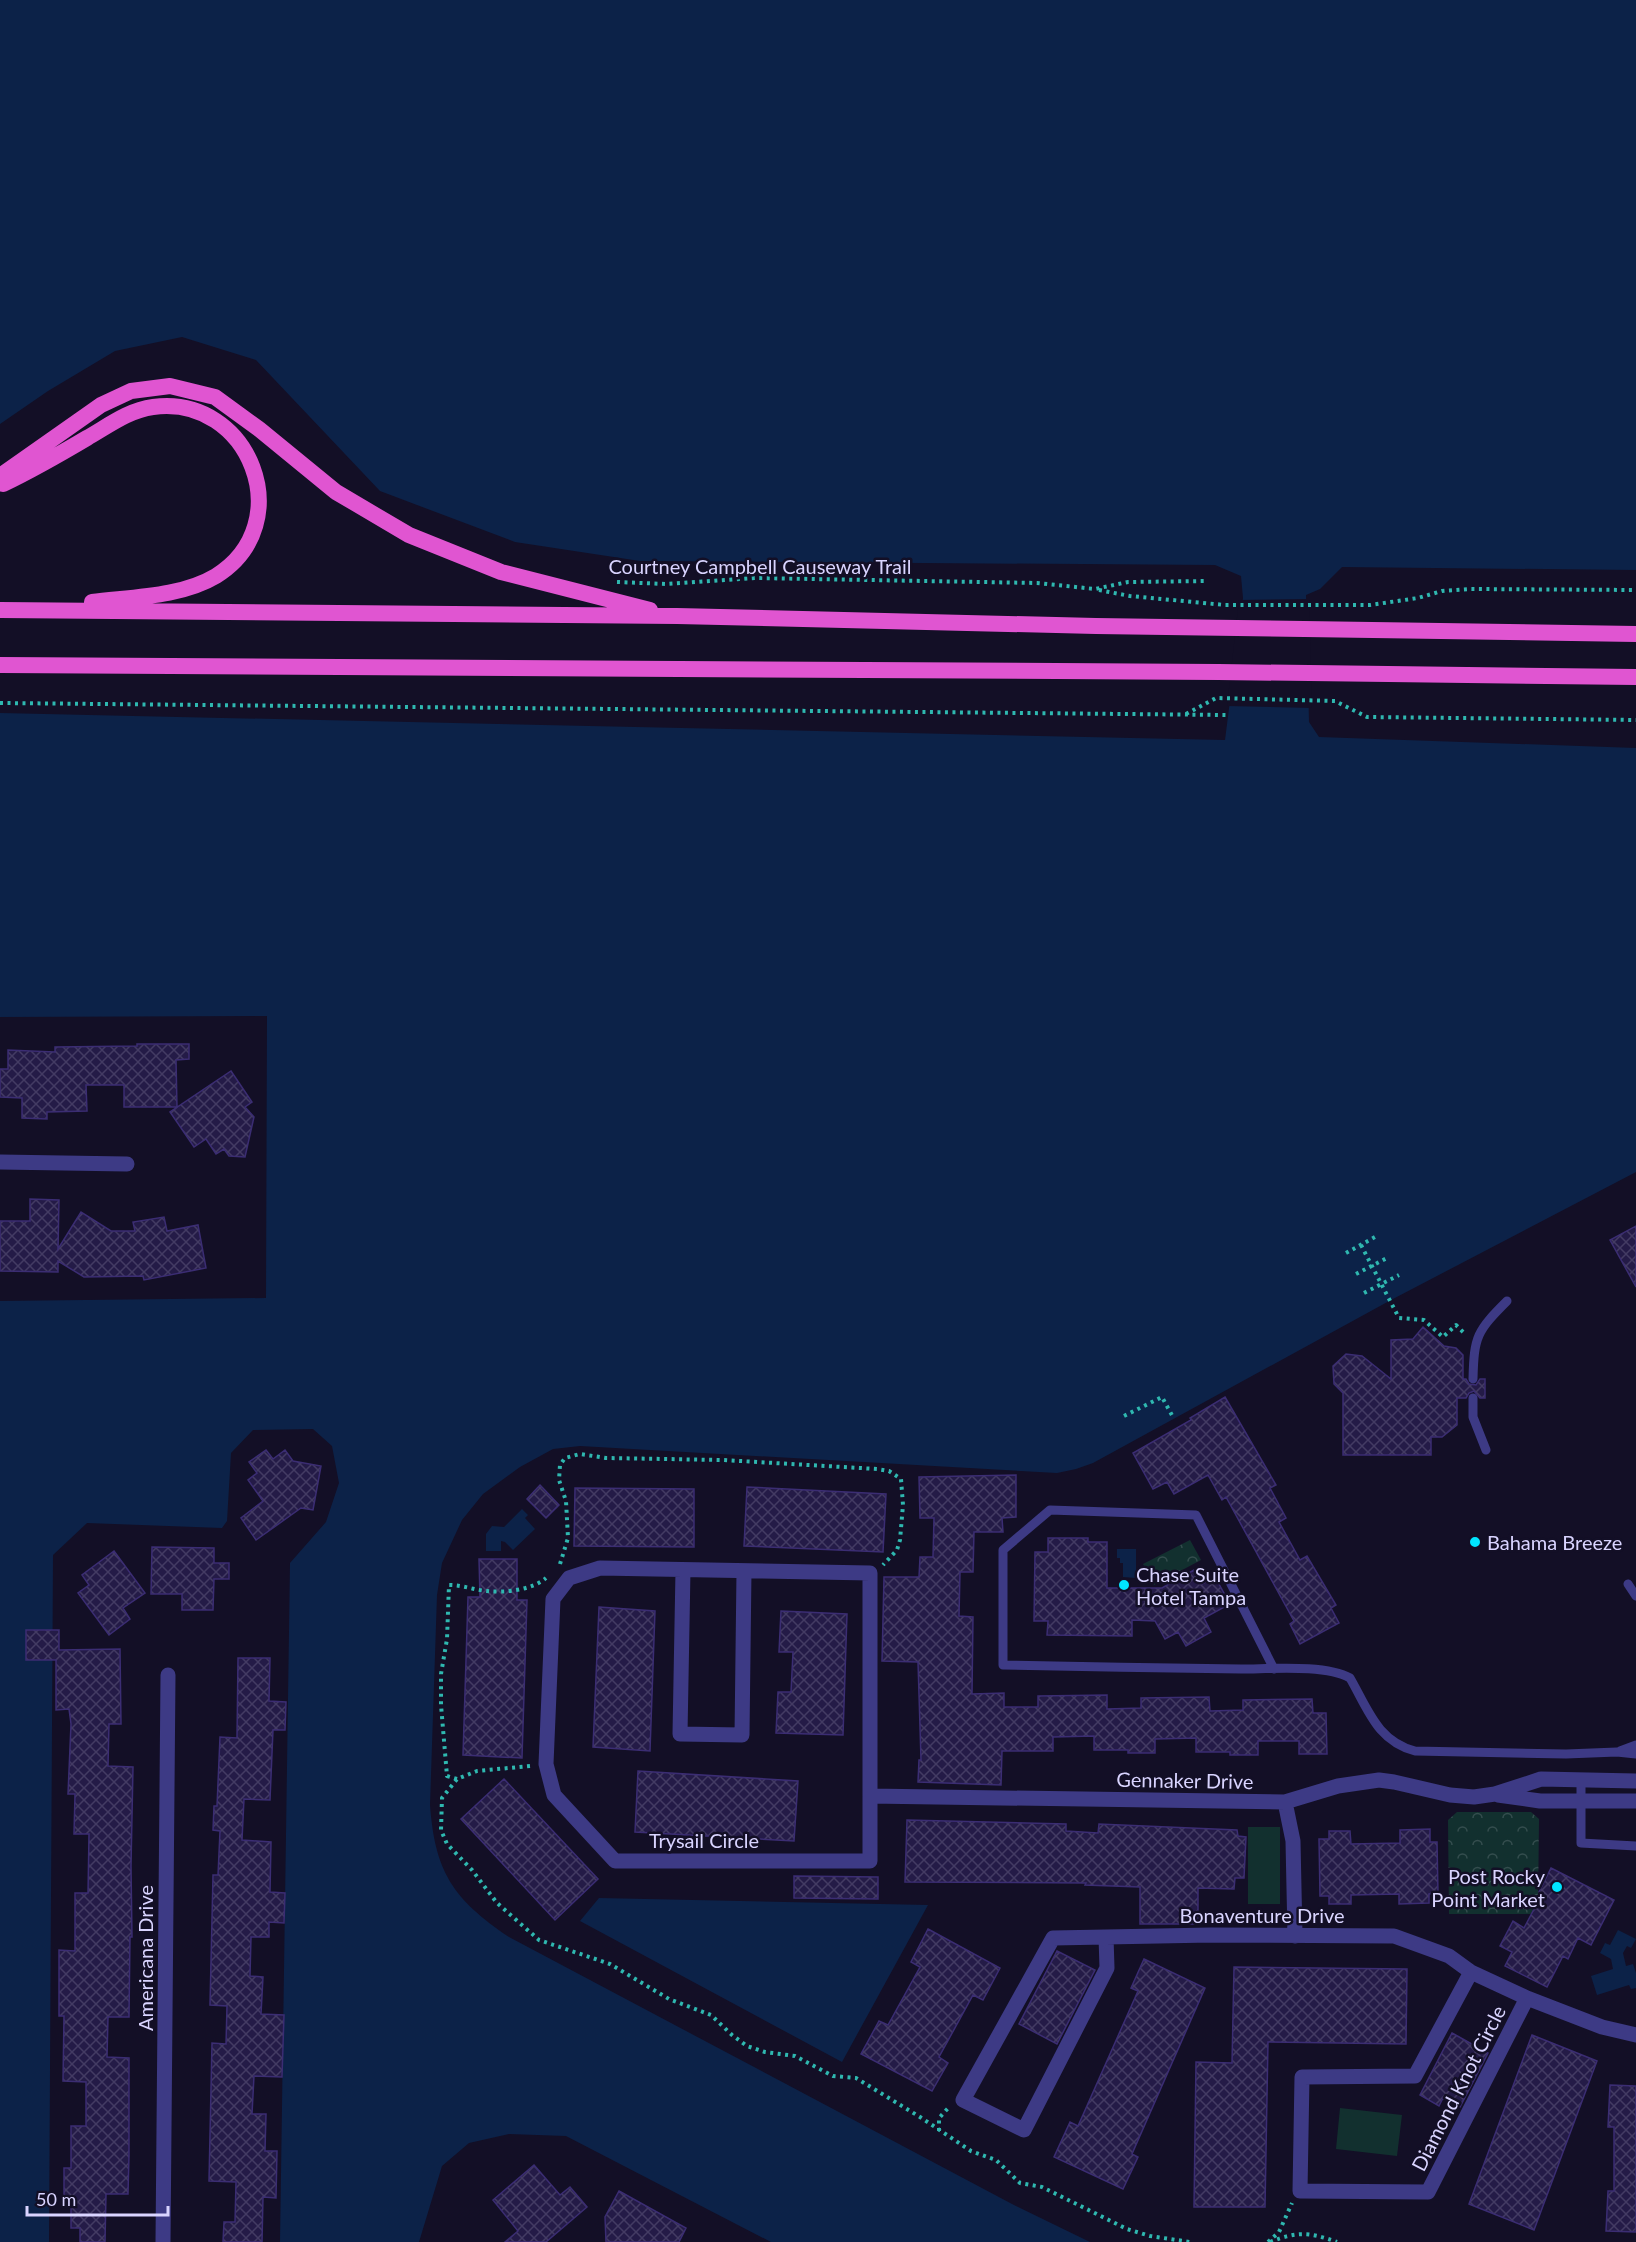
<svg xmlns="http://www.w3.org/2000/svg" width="1636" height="2242" font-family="Lato,sans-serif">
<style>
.green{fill:#12302f}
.forest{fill:url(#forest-crowns)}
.water{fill:#0c2248}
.pier{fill:#130f26}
.building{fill:url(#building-cross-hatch);stroke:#3b2d73;stroke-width:1.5}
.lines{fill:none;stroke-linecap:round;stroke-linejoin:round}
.path{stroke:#2fb8b0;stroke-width:4;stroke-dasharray:3 4.5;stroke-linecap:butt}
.service{stroke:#3d3a85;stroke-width:9}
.minor{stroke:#3d3a85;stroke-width:15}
.trunk{stroke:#e055d1;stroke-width:16}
.poi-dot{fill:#00e5ff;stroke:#130f26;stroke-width:2}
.labels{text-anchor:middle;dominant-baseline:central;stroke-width:5;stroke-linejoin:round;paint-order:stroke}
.street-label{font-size:20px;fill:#d9d4ff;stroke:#130f26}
.poi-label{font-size:20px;fill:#d9d4ff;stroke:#130f26;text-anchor:start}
</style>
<defs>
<pattern id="forest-crowns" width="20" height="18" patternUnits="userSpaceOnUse" patternTransform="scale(1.5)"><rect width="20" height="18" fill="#12302f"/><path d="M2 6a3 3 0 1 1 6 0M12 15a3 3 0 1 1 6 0" fill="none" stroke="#344d4e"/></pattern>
<pattern id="building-cross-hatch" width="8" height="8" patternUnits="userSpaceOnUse" patternTransform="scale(1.5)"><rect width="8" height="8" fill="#241b47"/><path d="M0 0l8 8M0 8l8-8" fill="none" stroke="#433b63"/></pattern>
</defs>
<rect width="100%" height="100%" fill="#130f26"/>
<!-- green -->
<path class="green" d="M1248 1827H1280V1904H1248Z
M1340 2108 1402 2115 1397 2156 1336 2149Z"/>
<!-- forest -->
<path class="forest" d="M1190 1540 1201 1560 1154 1585 1143 1564Z
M1457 1812H1531L1539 1819 1538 1907 1531 1914H1449L1448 1820Z"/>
<!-- water -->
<path class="water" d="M0 0H1636V570L1342 567 1320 589 1306 595 1309 722 1319 737 1636 748V1172L1391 1300 1093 1463 1076 1469 1057 1473 580 1446 553 1449 520 1467 483 1494 462 1520 442 1563 437 1595 430 1805C435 1872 453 1899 509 1937L1012 2204 1090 2242H771L566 2136 509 2134 469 2143 442 2166 419 2242H280L290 1563 326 1522 339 1483 332 1446 313 1429 253 1430 231 1453 227 1521 222 1528 87 1523 53 1555 49 2242H0V1301L266 1298 267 1016 0 1017V713L1225 740 1243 598 1241 576 1215 565 640 561 515 542 380 491 256 360 182 337 115 351 48 391 0 424Z
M522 1509 528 1515 525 1518 535 1529 513 1550 505 1542 501 1541V1551H486V1534L492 1526 504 1527Z
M1117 1549H1136V1578L1123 1577V1563H1120V1558H1117Z
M599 1898 928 1905 842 2062 580 1921Z
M1618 1930 1636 1939 1631 1948 1627 1946 1623 1953 1626 1966 1633 1964 1636 1973V1988L1631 1989 1629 1985 1597 1995 1591 1976 1613 1969 1611 1959 1600 1953 1605 1943 1610 1945Z"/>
<!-- pier -->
<path class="pier" d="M1309 599 1312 708 1227 706 1239 600Z"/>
<!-- building -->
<path class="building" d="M137 1044H189V1059L176 1060 177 1107H124V1085H86L87 1111 47 1112V1119L22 1118V1098L0 1097V1069H8V1050L55 1052V1047L137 1046Z
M231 1071 252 1102 245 1107 254 1117 245 1157 229 1156 224 1149 216 1154 206 1139 194 1147 170 1112Z
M30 1199 59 1200 58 1249 81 1212 111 1231H135L133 1222 164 1217 167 1231 198 1225 206 1268 144 1280 143 1276 84 1277 58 1261V1272L0 1271V1221H30Z
M1636 1226V1287L1610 1240Z
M1423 1327 1444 1346 1456 1348 1463 1355V1379H1466L1469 1384 1476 1385 1480 1379H1485V1398H1480L1474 1391 1469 1393 1466 1398H1457V1425L1442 1437H1431V1455H1343V1393L1334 1384 1333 1366 1346 1354 1362 1356 1391 1379V1340L1413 1339Z
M1225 1397 1276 1485 1270 1488 1286 1518 1279 1522 1300 1560 1307 1556 1336 1605 1331 1608 1339 1623 1300 1644 1290 1624 1294 1621 1226 1497 1222 1500 1208 1475 1174 1494 1167 1482 1153 1489 1133 1453 1191 1420 1190 1418Z
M266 1450 273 1459 285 1450 293 1461 321 1466 313 1510 301 1508 256 1540 241 1518 263 1501 248 1480 257 1473 249 1462Z
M1016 1475V1517L1002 1518 1003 1532H974L973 1572H960L959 1616 973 1617 972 1694 1004 1693V1707H1038V1696L1107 1695V1709L1141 1708V1698L1209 1697 1210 1711 1243 1710V1700L1312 1699 1313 1713H1326L1327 1754H1299V1741H1258V1755H1230V1752H1196V1738L1155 1739V1753H1128V1750H1094V1736L1053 1737V1751H1002L1001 1785 918 1782 919 1760H921L918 1662 882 1661 884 1577H919L920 1557H933L934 1518H920L919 1477Z
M540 1485 559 1505 546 1518 527 1499Z
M747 1487 886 1494 883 1552 744 1546Z
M575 1488 694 1489V1547L574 1546Z
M1048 1538H1088V1542H1107V1588H1162L1194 1570 1202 1584 1215 1577 1230 1604 1204 1618 1211 1632 1186 1646 1178 1632 1165 1639 1155 1621 1132 1620V1636L1047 1635 1048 1621H1034L1035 1552H1048Z
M152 1547 214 1548V1563H229V1579H214L213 1610H182V1594H151Z
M114 1551 145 1593 123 1608 130 1619 109 1635 78 1593 89 1585 82 1575Z
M479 1559H517V1600H527L522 1758 463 1755 468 1597H480Z
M599 1607 655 1611 650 1751 593 1747Z
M781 1611 847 1614 843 1735 776 1733 778 1692H791L793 1652H779Z
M26 1630H59V1650L120 1649 121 1724H109L108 1766 133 1767 131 1866 132 1937H130L129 2017H108L107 2057 129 2058V2156L128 2194H106L105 2242H80V2228H71V2202H64V2168H71V2126H86V2082L63 2081 64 2016H59V1950L75 1951V1893H88L89 1834H74L75 1794H68L71 1724 69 1709 56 1710V1660H26Z
M238 1658H270L269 1701 286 1702 285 1730H273L270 1800 244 1799 242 1840 271 1842 270 1892 285 1893 284 1923 269 1922V1937H251L250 1976 263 1977 261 2014 284 2015 282 2077 254 2076 252 2114H266L265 2151H277L276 2198 263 2197 262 2242H223L224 2222H235L236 2182 209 2181 212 2043 226 2044 227 2006 210 2005 213 1875H218L220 1831 213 1830 214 1806H217L220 1737 237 1738Z
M638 1771 798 1781 794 1841 635 1832Z
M504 1779 598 1879 555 1920 461 1819Z
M907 1820 1066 1824V1831L1098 1833 1099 1824 1237 1830 1238 1836 1246 1837 1244 1878H1235L1234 1889 1198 1888V1924H1140V1887L1085 1885 1086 1883 905 1882Z
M1430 1829V1842H1437L1438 1893 1429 1894V1903L1399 1904V1894L1351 1895V1904H1329V1896H1320L1319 1839H1329V1831H1350L1351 1844 1400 1843V1830Z
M1551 1868 1614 1900 1591 1945 1578 1938 1568 1959 1563 1956 1547 1987 1505 1966 1512 1952 1500 1946 1513 1921 1524 1928 1542 1894 1539 1892Z
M794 1876 878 1877V1899L794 1898Z
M928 1929 1000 1968 983 2000 973 1995 939 2057 948 2063 932 2091 861 2054 879 2021 888 2025 920 1967 911 1962Z
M1057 1951 1095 1970 1057 2044 1019 2024Z
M1144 1959 1205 1988 1132 2154 1138 2157 1123 2189 1054 2157 1070 2122 1078 2126 1138 1991 1131 1988Z
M1234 1967 1407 1969 1406 2044 1268 2042 1265 2207H1194L1196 2062 1232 2063Z
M1452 2033 1488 2053 1460 2107 1443 2098 1439 2106 1420 2095Z
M1532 2035 1597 2061 1534 2230 1469 2204Z
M1610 2085 1636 2086V2232L1606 2231 1608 2191H1614V2127H1608Z
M534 2165 560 2195 570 2187 587 2207 546 2242H505L518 2231 493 2200Z
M619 2191 686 2228 679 2242H606L605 2217Z"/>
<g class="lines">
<!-- path -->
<path class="path" d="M617 582 666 584 756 578 1037 583 1095 589 1128 582 1206 581
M1099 590 1130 596 1225 605H1370L1418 598 1442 591 1470 589 1636 590
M0 703 1227 715
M1186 714 1216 698 1335 701 1367 717 1636 720
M1361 1245 1399 1318 1424 1320 1443 1337 1456 1325 1465 1334
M1346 1253 1375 1237
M1356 1274 1389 1257
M1364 1293 1399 1275
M1124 1416 1162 1397 1174 1419
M560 1564 568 1538 566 1501 559 1480 560 1465 565 1458 580 1454 606 1458 723 1460 877 1469 889 1471 901 1479 903 1505 900 1540 897 1550 883 1565
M530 1766 477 1771 457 1779 442 1798 441 1830 447 1844 472 1870 497 1903 539 1940 610 1964 669 1999 711 2015 732 2035 747 2046 765 2052 795 2056 833 2076 856 2078 920 2117 971 2151 996 2160 1020 2183 1042 2187 1127 2229 1150 2236 1190 2242
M457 1779 447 1776 441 1705V1674L447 1639 449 1585C463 1585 474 1590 487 1591 505 1593 532 1590 546 1578
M939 2131V2118L950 2106
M1268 2242 1279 2232 1292 2203
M1270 2242C1298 2231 1309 2232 1337 2242"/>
<!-- service -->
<path class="service" d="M1473 1379C1474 1336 1477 1331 1507 1301
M1473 1398V1417L1486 1450
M1628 1584 1636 1596
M1274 1669 1196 1515 1050 1510 1003 1550V1665C1082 1667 1162 1668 1241 1669 1269 1669 1326 1664 1350 1678 1368 1709 1377 1741 1415 1751L1566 1754 1617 1752 1636 1754
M1620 1751 1636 1745
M1581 1780V1843L1636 1846"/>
<!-- minor -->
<path class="minor" d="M0 1162 127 1164
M600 1568 870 1573V1861H615L554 1795 546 1764 553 1599 569 1578Z
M683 1570 680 1734 742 1735 744 1571
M1498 1795 1540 1801H1636
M870 1796 1285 1802 1338 1786 1379 1780 1394 1782 1450 1795 1474 1797 1495 1794 1541 1779 1636 1781
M1285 1802 1293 1841 1295 1936
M1106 1937 1107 1968 1024 2130 963 2100 1053 1938 1211 1935 1394 1936 1449 1956 1471 1972 1527 1998 1602 2027 1636 2035
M1471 1972 1415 2076 1302 2077 1300 2191 1428 2192 1527 1998
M163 2242 168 1675"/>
<!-- trunk -->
<path class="trunk" d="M0 476 101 405 131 391 170 386 215 397 259 429 336 492 409 535 501 572 650 610
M3 484C32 470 60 454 87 438 108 426 129 410 153 407 250 394 300 524 216 576 181 597 132 597 92 602
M0 610 677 616 1096 626 1636 634
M0 665 1218 672 1636 677"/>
</g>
<!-- markers -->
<g class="poi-dot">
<circle cx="1475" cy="1542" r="6"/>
<circle cx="1124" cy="1585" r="6"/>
<circle cx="1557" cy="1887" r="6"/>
</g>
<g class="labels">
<!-- street labels -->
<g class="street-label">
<text x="760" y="566">Courtney Campbell Causeway Trail</text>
<text transform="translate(1185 1780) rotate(1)">Gennaker Drive</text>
<text x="704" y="1840">Trysail Circle</text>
<text x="1262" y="1915">Bonaventure Drive</text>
<text transform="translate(145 1958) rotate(-90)">Americana Drive</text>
<text transform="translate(1458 2088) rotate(-63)">Diamond Knot Circle</text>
</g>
<!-- poi labels -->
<g class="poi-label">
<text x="1487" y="1542">Bahama Breeze</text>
<text x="1136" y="1574">Chase Suite<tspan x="1136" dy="23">Hotel Tampa</tspan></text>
<text x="1545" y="1876" text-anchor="end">Post Rocky<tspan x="1545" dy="23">Point Market</tspan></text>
</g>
</g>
<!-- scale -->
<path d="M27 2206v9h141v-9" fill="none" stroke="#d9d4ff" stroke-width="3"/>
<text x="36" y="2206" font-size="18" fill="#d9d4ff" stroke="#130f26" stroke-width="4.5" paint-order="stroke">50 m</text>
</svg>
